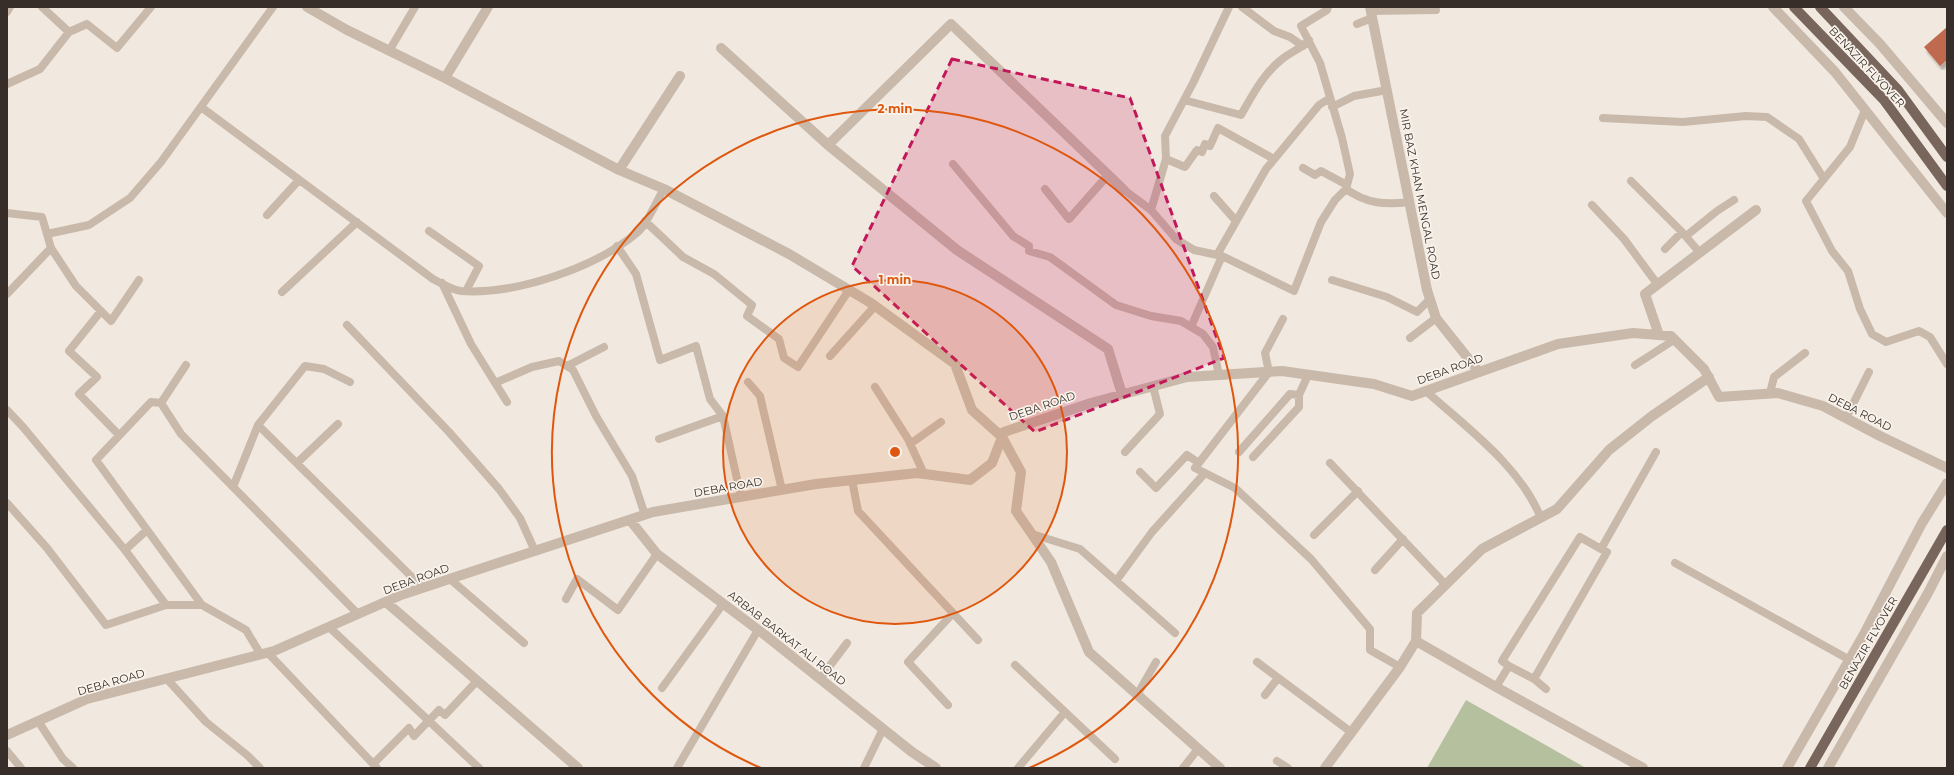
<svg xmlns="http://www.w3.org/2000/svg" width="1954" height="775" font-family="Montserrat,sans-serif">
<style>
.green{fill:#b5c09f}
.building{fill:#bf6a50;filter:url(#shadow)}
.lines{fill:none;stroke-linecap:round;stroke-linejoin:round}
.lane{stroke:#c9b9ab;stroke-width:8}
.street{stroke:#c9b9ab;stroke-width:10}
.primary{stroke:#78655c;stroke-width:10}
.marked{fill:#c2185b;fill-opacity:0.2;stroke:#c2185b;stroke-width:3;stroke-dasharray:8 5;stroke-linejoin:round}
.ring{fill:none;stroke:#df570e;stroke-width:2}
.labels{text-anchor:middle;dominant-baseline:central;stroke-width:3.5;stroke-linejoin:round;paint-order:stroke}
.street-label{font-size:11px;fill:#372e2a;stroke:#f9f3eb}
.centre{fill:#df570e;stroke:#f9f3eb;stroke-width:2}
.ring-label{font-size:12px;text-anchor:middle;font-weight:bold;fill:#df570e;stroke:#f9f3eb;stroke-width:3.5;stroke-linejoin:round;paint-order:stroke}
</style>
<defs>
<filter id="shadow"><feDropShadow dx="2.5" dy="4.5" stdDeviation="1" flood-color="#0004"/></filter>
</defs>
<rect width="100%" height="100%" fill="#f1e9df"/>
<!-- green -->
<path class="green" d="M1466 700 1586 768H1427Z"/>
<!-- building -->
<path class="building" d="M1947 27V60L1940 66 1924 47Z"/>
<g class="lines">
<!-- lane -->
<path class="lane" d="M42 7 69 32
M1242 7 1274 31 1290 37 1303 46
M1371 11 1436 10
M7 12 10 7
M1357 24 1372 18
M389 51 415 7
M7 84 40 69 69 32 87 24 117 48 151 7
M1184 100 1241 115C1252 96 1263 74 1281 60 1290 52 1301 49 1309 40
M201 107 433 279C441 283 452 290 461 291 516 295 598 267 639 231 647 224 658 198 664 189
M1332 107 1354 96 1387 90
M1865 110 1850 147 1806 201 1832 251 1848 271 1860 309 1872 334 1886 342 1919 331 1930 337 1947 364
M1603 118 1683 122 1746 116 1767 117 1799 139 1824 179
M1166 159 1185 167 1197 150 1202 152 1205 144 1210 146 1218 128 1274 159
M953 164 1013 236 1029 246V251L1050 257 1116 305 1151 316 1181 321 1203 334 1213 347 1219 375
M1303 168 1315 175 1321 171 1347 185
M1631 181 1682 232 1700 253
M1045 189 1069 219 1108 175
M1346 189C1367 204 1385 205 1410 202
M1124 190 1151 210 1176 239 1194 250 1222 256 1294 291 1321 222 1335 200 1346 189 1350 174 1342 138 1320 63 1301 26 1327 10 1328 7
M1214 196 1236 221
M1592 205 1624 239 1658 285
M1151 210 1166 159 1165 136 1193 83 1229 7
M7 213 42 217 51 248 76 286 101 311
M267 215 299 180
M645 221 683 257 714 274 752 305 747 316 779 339 784 358 798 367 849 290
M429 231 479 266 466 291
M47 234 89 225 130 198 161 162 273 7
M1686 236 1717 211 1734 200
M617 246 636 274 660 360 696 346 710 399 723 416 741 497
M1665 249 1682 232
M1217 255 1266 169 1319 105 1330 98
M1332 280 1387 297 1417 312 1430 299
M442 283 471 344 507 402
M282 292 357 222
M7 294 51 248
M1283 319 1265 353 1269 372 1195 468 1235 488 1311 559 1370 629V650L1400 667
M347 325 449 432 499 489 520 518 535 551
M1191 327 1222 256
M1410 338 1436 318
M830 356 875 306
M1635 365 1674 340
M567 366 604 347
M748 382 760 396 782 490
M495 383 532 367 559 361 573 370 596 416 632 476 645 515
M875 387 908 439 924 474
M1426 391C1468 429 1519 465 1541 518
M1770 393 1774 377 1805 353
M161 403 181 434 358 614
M161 403 151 402 96 460 202 605
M161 403 186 365
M7 410 23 427 125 550 147 530
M1846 418 1869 372
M258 425 423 588
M119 435 79 394 97 377 69 351 101 311 111 321 139 280
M659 439 723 416
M910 444 941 422
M1125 452 1160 414 1153 386
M1239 452 1290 394 1299 395 1308 375
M1253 457 1299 407V395
M297 463 338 424
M1330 463 1446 585
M1140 472 1156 488 1187 455 1199 463
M852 480 858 511 978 640
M233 487 258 425 305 366 324 369 350 382
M7 503 47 548 106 625 166 605H202L246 630 261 655
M1032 534 1080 549 1175 633
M1314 535 1358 491
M125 550 166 605
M1675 563 1850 660
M1375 570 1403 539
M450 579 524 643
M1116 581 1152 532 1205 473
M566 599 577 579 618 610 657 554
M329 627 479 768
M268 653 377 768
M1257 662 1351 732
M1015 665 1115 759
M1509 666 1534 679 1607 552 1601 549
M167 679 206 722 247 755 260 768
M820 679 847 643
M1534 679 1546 689
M1496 687 1509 666 1502 661 1580 537 1601 549 1656 452
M662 688 723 604
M1137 695 1156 662
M1265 695 1278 678
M948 705 908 662 953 613
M38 721 63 759 73 768
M7 751 21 768
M1277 761 1288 768
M373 764 409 728 414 736 439 710 445 715 477 681
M677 768 758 630
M864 768 883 729
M1018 768 1065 712
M1183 768 1198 749"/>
<!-- street -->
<path class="street" d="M307 7 347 30 445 78 619 170 664 189 789 254 871 303 955 364 972 410 1002 437 1021 472 1016 511 1051 562 1089 652 1220 768
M1370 7 1427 290 1436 318 1479 372
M1773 7 1835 72 1947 213
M1844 7 1880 44 1947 123
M721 48 828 145 957 250 1108 349 1122 394
M445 78 488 7
M828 145 951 24 1124 190
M619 170 680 76
M1659 335 1645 294 1756 210
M630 520 657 554 765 635 912 752 936 768
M386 602 578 768
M1416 641 1496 687 1643 768
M7 735 87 699 274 651 401 595 653 512 816 484 917 473 970 480 992 463 1004 432 1091 403 1187 377 1282 371 1374 384 1412 396 1558 344 1633 333 1671 336 1704 369 1719 397 1778 393 1823 406 1880 436 1947 468
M1325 768 1400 667 1416 641 1417 613 1482 549 1557 509 1609 450 1652 416 1709 377
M1787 768 1863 636 1922 523 1947 483
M1828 768 1928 593 1947 556"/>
<!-- primary -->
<path class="primary" d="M1794 7 1884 100 1947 186
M1820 7 1898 90 1947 157
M1810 768 1947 530"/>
</g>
<!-- marked area -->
<path class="marked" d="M952 59 1130 98 1224 358 1035 432 852 266Z"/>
<!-- distance rings -->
<circle cx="895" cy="452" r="172" fill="#df570e" fill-opacity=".12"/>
<g class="ring">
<circle cx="895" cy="452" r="172"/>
<path d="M761 768A343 343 0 1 1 1029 768"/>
</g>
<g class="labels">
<!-- street labels -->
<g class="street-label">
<text transform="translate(1867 67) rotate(47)">BENAZIR FLYOVER</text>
<text transform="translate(1420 194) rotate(79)">MIR BAZ KHAN MENGAL ROAD</text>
<text transform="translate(1450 369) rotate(-20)">DEBA ROAD</text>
<text transform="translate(1042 406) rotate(-19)">DEBA ROAD</text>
<text transform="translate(1860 412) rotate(27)">DEBA ROAD</text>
<text transform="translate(728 487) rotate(-10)">DEBA ROAD</text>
<text transform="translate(416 579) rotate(-20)">DEBA ROAD</text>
<text transform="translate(787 638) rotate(38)">ARBAB BARKAT ALI ROAD</text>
<text transform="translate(1868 643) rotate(-60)">BENAZIR FLYOVER</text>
<text transform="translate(111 682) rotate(-16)">DEBA ROAD</text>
</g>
</g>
<circle cx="895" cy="452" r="6" class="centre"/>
<g class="ring-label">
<text x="895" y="113">2 min</text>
<text x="895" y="284">1 min</text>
</g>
<!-- border -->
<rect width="1954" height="775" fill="none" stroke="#372e2a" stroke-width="16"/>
</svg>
